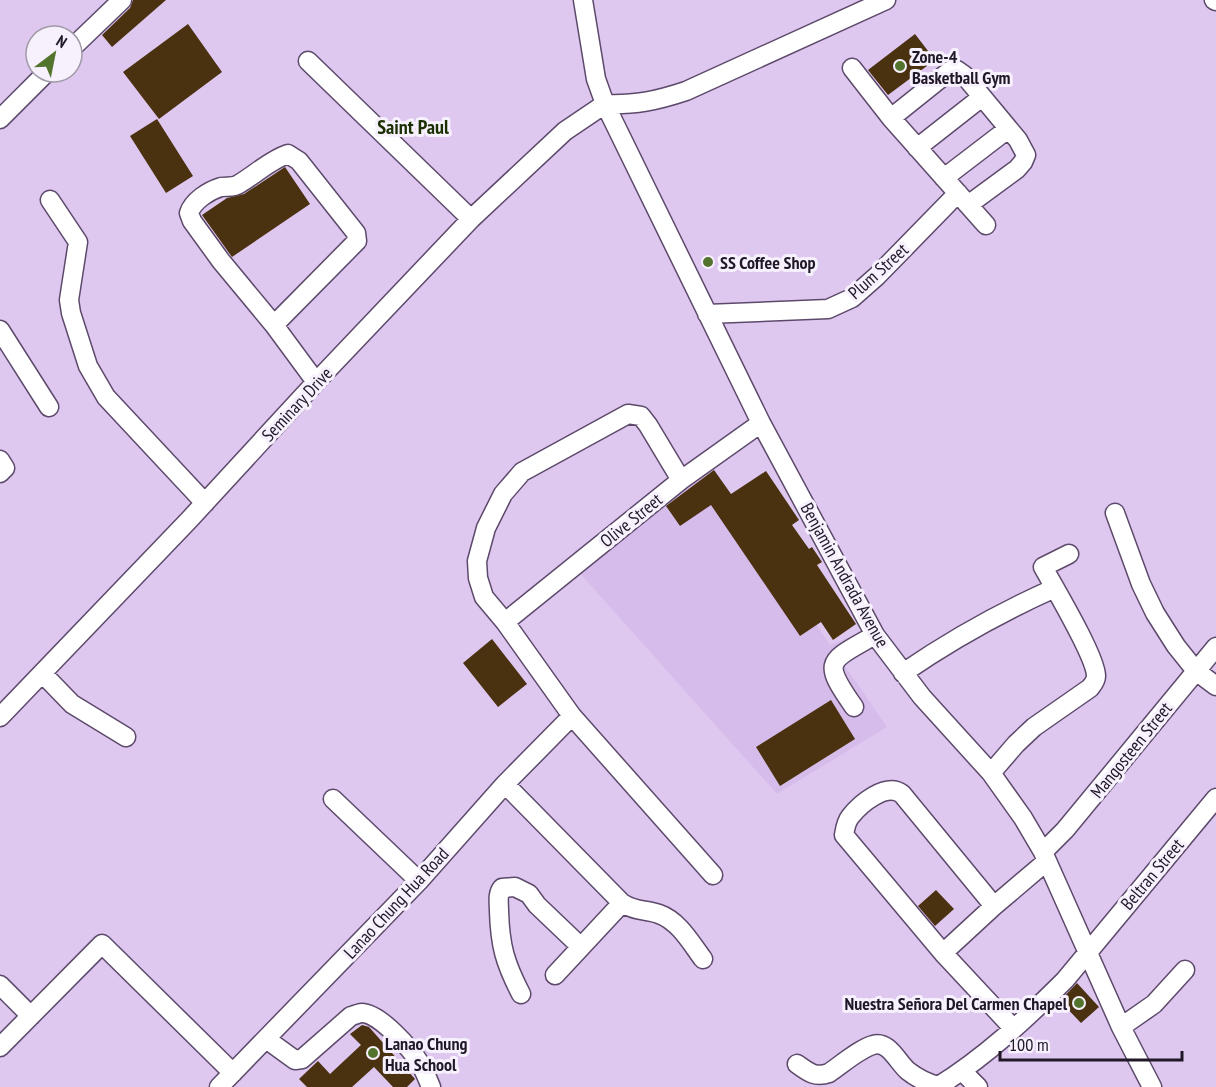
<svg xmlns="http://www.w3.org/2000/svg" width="1216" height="1087" font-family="'PT Sans Narrow',sans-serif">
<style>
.built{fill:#d6bcea}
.building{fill:#4a310f}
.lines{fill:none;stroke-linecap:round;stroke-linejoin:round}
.minor-casing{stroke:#5d4a6b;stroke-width:21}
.minor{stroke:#fff;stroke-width:18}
.poi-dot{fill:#52742c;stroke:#f7f0fd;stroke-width:2}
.labels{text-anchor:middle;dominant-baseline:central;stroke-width:6;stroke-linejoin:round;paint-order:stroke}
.poi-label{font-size:18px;font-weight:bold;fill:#201826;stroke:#f7f0fd;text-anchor:start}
.street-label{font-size:18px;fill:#201826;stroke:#f7f0fd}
.neighbourhood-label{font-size:20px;font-weight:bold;fill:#1a3000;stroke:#f7f0fd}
</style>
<rect width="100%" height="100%" fill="#dfc8f0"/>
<!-- built -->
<path class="built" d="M712 466 830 645 862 632 872 647 843 663 887 727 777 794 576 569Z"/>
<!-- building -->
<path class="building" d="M133 0H166L112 47 102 35 130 8Z
M188 24 222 72 159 119 123 72Z
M915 34 935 60 888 95 868 70Z
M157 119 193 176 166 193 130 136Z
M285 167 310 204 232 257 202 215 227 198 244 194Z
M714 470 731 494 766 471 799 520 792 525 809 549 812 547 822 562 817 565 856 624 833 640 821 622 800 636 711 505 680 526 666 506Z
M492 639 527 684 498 707 463 663Z
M831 700 855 739 780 786 756 747Z
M936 890 954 909 935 926 918 906Z
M1077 983 1099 1007 1081 1023 1060 1001Z
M362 1025 369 1027 415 1079 407 1087H393L374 1067 352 1087H307L299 1079 318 1061 330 1074 361 1045 350 1034Z"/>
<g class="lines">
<!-- minor casing -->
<g class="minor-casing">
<path id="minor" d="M583 0 596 79 605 104 761 423 875 635 922 697 991 773 1023 818 1043 852 1121 1027 1152 1087
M1214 0 1216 1
M72 48 122 0
M308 61 471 219
M852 68 891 118 986 225
M605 104C636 105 656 101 686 91L886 0
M891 118 951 70H957L964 75 1018 140 1026 155 1023 162 1017 169 968 205
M0 119 47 72
M917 148 982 97
M944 178 1008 129
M50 200 78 242 69 300 71 313 88 366 106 397 205 503
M707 314 828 309 852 298 877 276 958 193
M274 325 357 241 356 233 299 161 288 154C270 160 256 174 239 184 233 188 227 186 221 187 208 191 193 201 189 213L192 221 221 261 274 325 316 382
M0 330 49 407
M0 460 5 468 0 473
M681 480 648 425 641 416 628 414 522 472 503 494 486 528 477 561 478 578 484 597 505 622 572 716 713 875
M1115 513 1141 584 1155 613 1176 646 1196 671 1216 686
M505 622 681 480 761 423
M42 673 72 704 126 737
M903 673C951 640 1001 612 1055 588
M854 707C821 660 828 662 875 635
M0 717 189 520 316 382 471 219 565 131 605 104
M991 773 1016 744 1034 727 1090 688C1093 684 1096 681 1096 676 1096 657 1054 587 1043 567L1069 554
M505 784 622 903C636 912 645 909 659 914 679 921 691 943 703 959
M333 799 419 881
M1043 852 1065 830 1216 647
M994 906 902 794C886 782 860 804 850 817 846 822 845 829 844 835L943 953 1013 1028
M943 953 994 906 1047 861
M555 975 622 903
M0 985 31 1016
M521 994C505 963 500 946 499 911 499 903 497 894 502 888L515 887 529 894 537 905 581 947
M1121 1027 1154 1004 1185 970
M266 1039 295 1060 302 1059 351 1016C352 1016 360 1013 361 1013 379 1012 412 1050 421 1065 425 1072 428 1080 431 1087
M0 1047 102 944 233 1073
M797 1064C808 1072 815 1078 829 1073 841 1065 859 1049 873 1045 889 1040 898 1063 908 1071 917 1078 927 1083 938 1086
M962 1071 978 1087
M219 1087 419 881 505 784 572 716
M937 1087C984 1058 1026 1019 1065 980L1216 798"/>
</g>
<!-- minor -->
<use href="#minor" class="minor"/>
</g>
<!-- markers -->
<g class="poi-dot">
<circle cx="900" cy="66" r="6"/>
<circle cx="708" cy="262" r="6"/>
<circle cx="1079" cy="1003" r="6"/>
<circle cx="373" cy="1053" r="6"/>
</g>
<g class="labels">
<!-- poi labels -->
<g class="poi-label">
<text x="912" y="56">Zone-4<tspan x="912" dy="21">Basketball Gym</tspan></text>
<text x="720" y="262">SS Coffee Shop</text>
<text x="1067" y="1003" text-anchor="end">Nuestra Señora Del Carmen Chapel</text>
<text x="385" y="1043">Lanao Chung<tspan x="385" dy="21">Hua School</tspan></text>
</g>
<!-- street labels -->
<g class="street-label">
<text transform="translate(878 271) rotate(-42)">Plum Street</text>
<text transform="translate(297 404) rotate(-47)">Seminary Drive</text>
<text transform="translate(631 520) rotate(-39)">Olive Street</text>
<text transform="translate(845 575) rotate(61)">Benjamin Andrada Avenue</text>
<text transform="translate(1131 750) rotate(-51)">Mangosteen Street</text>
<text transform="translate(1152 874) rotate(-50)">Beltran Street</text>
<text transform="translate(396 903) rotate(-47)">Lanao Chung Hua Road</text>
</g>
<!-- neighbourhood labels -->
<g class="neighbourhood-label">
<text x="413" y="127">Saint Paul</text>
</g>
</g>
<!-- north arrow -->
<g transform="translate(54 54) rotate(32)"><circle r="28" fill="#f7f0fd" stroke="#a19aa7" stroke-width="1.5"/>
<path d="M0-4.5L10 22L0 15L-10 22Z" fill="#52742c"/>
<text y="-9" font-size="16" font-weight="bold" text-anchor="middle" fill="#201826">N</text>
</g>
<!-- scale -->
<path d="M1000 1051v9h182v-9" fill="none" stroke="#201826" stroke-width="3"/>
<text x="1009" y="1051" font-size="18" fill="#201826" stroke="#f7f0fd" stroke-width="4.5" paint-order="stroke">100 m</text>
</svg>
